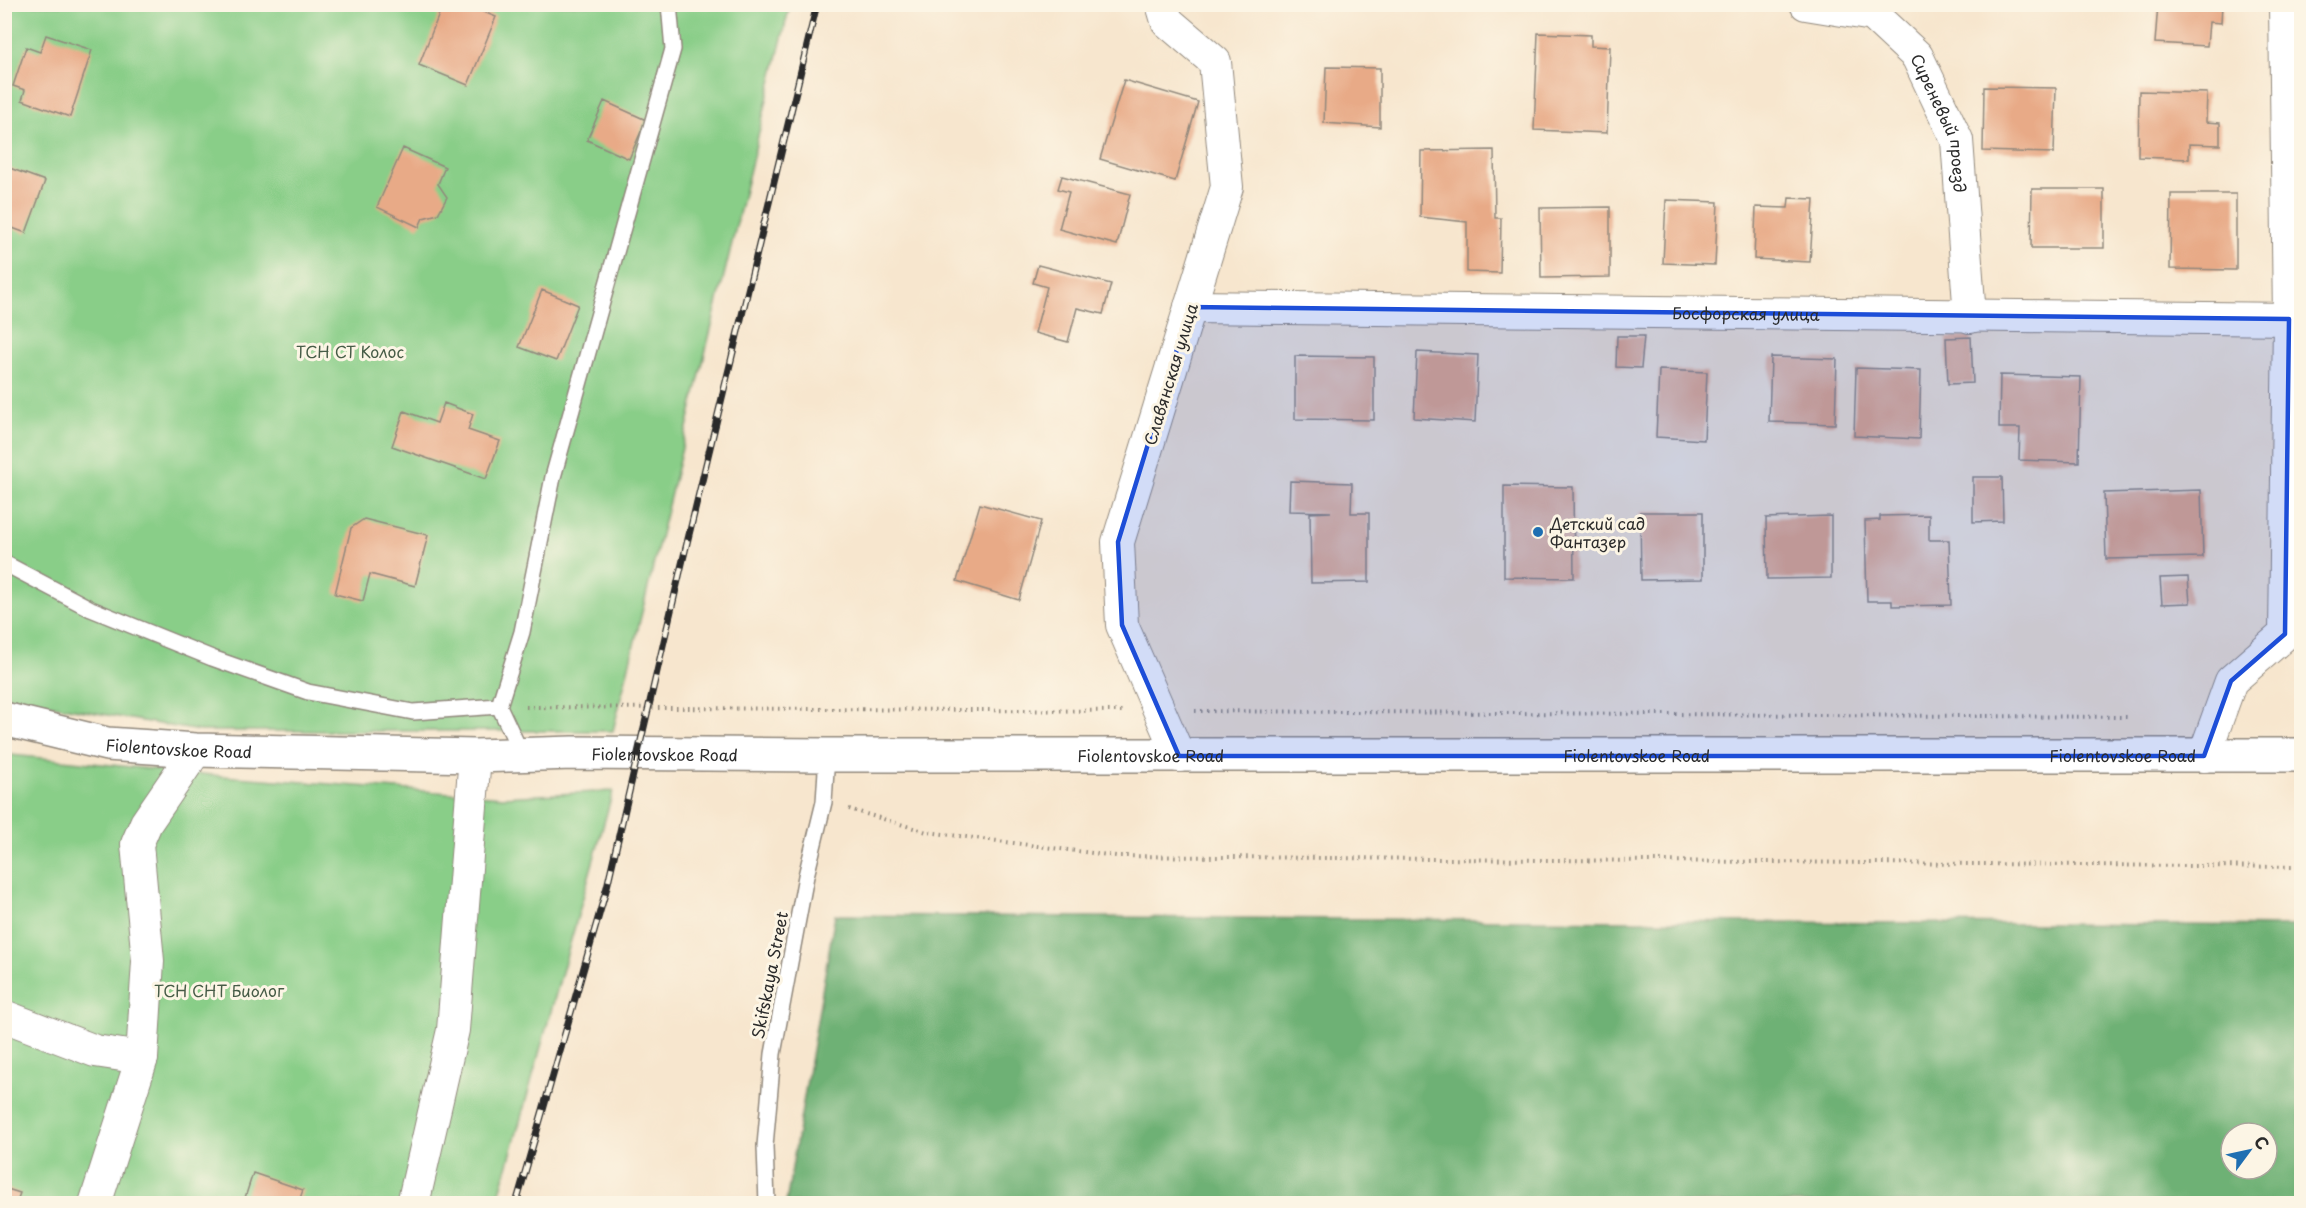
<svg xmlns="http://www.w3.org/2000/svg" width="2306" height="1208" font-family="'Playpen Sans',sans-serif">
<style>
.green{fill:#89ce88;stroke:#5a7c5a;stroke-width:1.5}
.forest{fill:#6eb174;stroke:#4c6e50;stroke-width:1.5;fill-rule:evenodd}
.building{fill:#e8aa87}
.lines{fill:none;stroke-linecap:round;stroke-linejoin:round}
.service-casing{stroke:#91887c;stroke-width:18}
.minor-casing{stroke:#91887c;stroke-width:34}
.secondary-casing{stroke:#91887c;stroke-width:36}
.path{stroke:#91887c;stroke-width:4;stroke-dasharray:1.5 4.5;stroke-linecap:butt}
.service{stroke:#fff;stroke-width:15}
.minor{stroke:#fff;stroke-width:32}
.secondary{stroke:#fff;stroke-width:33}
.rail-casing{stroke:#2b2b2b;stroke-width:7}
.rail{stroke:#fcf5e5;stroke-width:4.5;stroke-dasharray:14;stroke-linecap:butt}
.marked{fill:#1d4ed8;fill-opacity:0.2;stroke:#1d4ed8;stroke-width:4.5;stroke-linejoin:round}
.poi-dot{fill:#1f6fb2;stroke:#fcf5e5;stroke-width:2}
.labels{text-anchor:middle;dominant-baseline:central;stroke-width:6;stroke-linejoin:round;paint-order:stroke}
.street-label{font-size:16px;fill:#2b2b2b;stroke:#fcf5e5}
.park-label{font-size:16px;fill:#475c47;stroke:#fcf5e5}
.poi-label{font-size:16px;fill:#2b2b2b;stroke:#fcf5e5;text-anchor:start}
</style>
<rect width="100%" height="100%" fill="#fcf5e5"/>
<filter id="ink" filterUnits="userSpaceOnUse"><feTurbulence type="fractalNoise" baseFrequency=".0167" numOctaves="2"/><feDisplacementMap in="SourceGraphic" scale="12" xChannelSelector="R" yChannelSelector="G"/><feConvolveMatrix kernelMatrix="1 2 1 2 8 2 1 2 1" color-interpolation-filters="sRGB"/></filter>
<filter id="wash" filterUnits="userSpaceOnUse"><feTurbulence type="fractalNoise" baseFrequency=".008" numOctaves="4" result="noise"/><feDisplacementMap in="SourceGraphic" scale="24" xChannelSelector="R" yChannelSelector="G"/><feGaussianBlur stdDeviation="1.35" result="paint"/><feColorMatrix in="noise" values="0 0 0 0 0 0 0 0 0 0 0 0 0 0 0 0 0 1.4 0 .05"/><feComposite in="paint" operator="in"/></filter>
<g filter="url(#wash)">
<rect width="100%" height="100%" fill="#f7e6ce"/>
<!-- green -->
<path class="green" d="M5 5H790L613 731H199L11 698 5 694Z
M4 752 11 755 222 776 503 797 613 791 497 1203H5Z"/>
<!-- forest -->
<path class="forest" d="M835 915 2301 926V1203H786ZM2231 1133H2267V1169H2231Z"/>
<g id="blocks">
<!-- building -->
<path class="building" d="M443 4H464L496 17 468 85 419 65Z
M2158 4H2222L2221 23 2209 22 2207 46 2155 43Z
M1538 33 1591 35V46L1610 47 1607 133 1534 130Z
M46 35 92 50 70 117 22 100 25 90 13 86 26 47 40 52Z
M1326 67 1380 68V127L1324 123Z
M1124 80 1198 102 1175 181 1100 159Z
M1984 87 2056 88 2054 153 1983 151Z
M2139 91 2207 93 2206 122 2220 123V145L2189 144V159L2138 157Z
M604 101 646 120 629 159 587 140Z
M403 148 445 167 438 184 447 197 438 214 423 218 419 227 377 207Z
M1494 150 1495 218H1501L1500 273 1467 272V222L1420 217 1421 151Z
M4 166 45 181 26 233 4 225Z
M1062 176 1130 194 1117 245 1059 229 1069 192 1058 189Z
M2032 189H2104V248H2031Z
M2171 194H2236V270L2170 269Z
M1789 198 1814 199 1810 262 1754 259 1756 207 1788 208Z
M1666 200 1718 202 1715 265 1663 263Z
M1610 207V277L1541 278 1540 208Z
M1038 265 1111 284 1103 314 1077 308 1068 342 1035 333 1047 287 1033 283Z
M542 290 578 305 556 361 519 347Z
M1617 336H1644L1641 368 1616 367Z
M1971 337 1973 383 1948 384 1946 338Z
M1417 352 1478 355 1475 422 1414 418Z
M1295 356 1374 357V420L1295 419Z
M1771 357 1837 359 1835 424 1769 422Z
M1856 368 1921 370 1919 439 1854 436Z
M1659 370 1707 372 1704 440 1656 437Z
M2000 375 2081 377 2079 462 2019 460 2020 428H1999Z
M444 403 473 414 468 430 500 441 486 479 392 446 404 411 437 423Z
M1973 477H2002L2003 521 1973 522Z
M1290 481 1352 483 1351 513H1369V582L1311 583 1310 513 1331 512 1289 511Z
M1504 486 1573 487 1574 578 1504 577Z
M2201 490 2203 557 2106 559 2104 493Z
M980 504 1041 521 1019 600 957 581Z
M1640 512H1703V579L1641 580Z
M1929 515V540H1949L1951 605 1892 606V601H1867L1865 521 1880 520V516Z
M1831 516V578L1767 579 1766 518Z
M364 519 428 535 415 586 370 574 363 601 335 594 351 528Z
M2188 577 2190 603 2162 604 2160 578Z
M253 1173 303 1190 298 1204H243Z
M4 1188 20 1193 16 1204H4Z"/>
</g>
</g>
<g filter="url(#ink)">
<use href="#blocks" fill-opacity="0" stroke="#91887c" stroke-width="1.5"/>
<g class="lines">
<!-- service casing -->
<g class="service-casing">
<path id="service" d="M4 563 91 609 212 658 308 692 413 712 499 706
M522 755 499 706 522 632 553 477 673 49 669 4
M767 1204 765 1146 773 1054 806 876 824 802 827 755"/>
</g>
<!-- minor casing -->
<g class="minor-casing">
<g id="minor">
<path d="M1162 4 1167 21 1215 62 1227 187 1118 542 1122 625 1179 756"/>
<path id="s1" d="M1806 4 1873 15 1917 56 1957 140 1970 317"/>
<path id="s2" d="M1190 307 2302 319"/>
<path d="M2204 756 2231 681 2285 634 2289 319 2285 4"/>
<path d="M4 1016 95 1051 142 1058"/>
<path d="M95 1204 142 1058 148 961 137 844 146 823 196 750"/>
<path d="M413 1204 453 1030 475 756"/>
</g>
</g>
<!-- secondary casing -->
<g class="secondary-casing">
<g id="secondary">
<path id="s3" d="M4 719 107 744 196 750 475 756 573 753 827 755H2302"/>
</g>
</g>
<!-- path -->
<path class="path" d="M526 707 1122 711
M1195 711 2130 717
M849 809 927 832 1116 856 2302 867"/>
<!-- service -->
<use href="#service" class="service"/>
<!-- minor -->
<use href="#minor" class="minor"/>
<!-- secondary -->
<use href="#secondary" class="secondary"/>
<!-- rail casing -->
<g class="rail-casing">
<path id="rail" d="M516 1204 607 887 680 572 817 4"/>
</g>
<!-- rail -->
<use href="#rail" class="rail"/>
</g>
</g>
<!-- marked area -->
<path class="marked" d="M1190 307 2289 319 2285 634 2231 681 2204 756H1179L1122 625 1118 542Z"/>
<!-- markers -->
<circle class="poi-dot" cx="1538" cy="532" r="6"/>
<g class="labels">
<!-- street labels -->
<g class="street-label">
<text stroke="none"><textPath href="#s1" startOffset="200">Сиреневый проезд</textPath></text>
<text stroke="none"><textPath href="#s2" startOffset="556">Босфорская улица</textPath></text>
<text transform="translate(1170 374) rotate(-73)">Славянская улица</text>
<text stroke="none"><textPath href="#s3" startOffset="178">Fiolentovskoe Road</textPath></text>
<text stroke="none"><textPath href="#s3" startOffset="664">Fiolentovskoe Road</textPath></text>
<text stroke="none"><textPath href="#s3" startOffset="1150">Fiolentovskoe Road</textPath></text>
<text stroke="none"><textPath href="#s3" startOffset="1636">Fiolentovskoe Road</textPath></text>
<text stroke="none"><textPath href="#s3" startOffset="2122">Fiolentovskoe Road</textPath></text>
<text transform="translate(769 975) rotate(-79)">Skifskaya Street</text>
</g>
<!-- park labels -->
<g class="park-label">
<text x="350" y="351">ТСН СТ Колос</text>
<text x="219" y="990">ТСН СНТ Биолог</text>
</g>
<!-- poi labels -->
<g class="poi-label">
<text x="1550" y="523">Детский сад<tspan x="1550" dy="18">Фантазер</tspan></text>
</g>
</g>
<!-- margin -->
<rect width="2306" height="1208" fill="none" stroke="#fcf5e5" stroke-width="24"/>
<!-- north arrow -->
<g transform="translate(2249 1151) rotate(57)"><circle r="28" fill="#fcf5e5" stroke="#a8a49b" stroke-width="1.5"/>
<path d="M0-4.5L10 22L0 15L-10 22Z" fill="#1f6fb2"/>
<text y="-9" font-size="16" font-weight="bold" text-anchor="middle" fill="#2b2b2b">С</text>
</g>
</svg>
